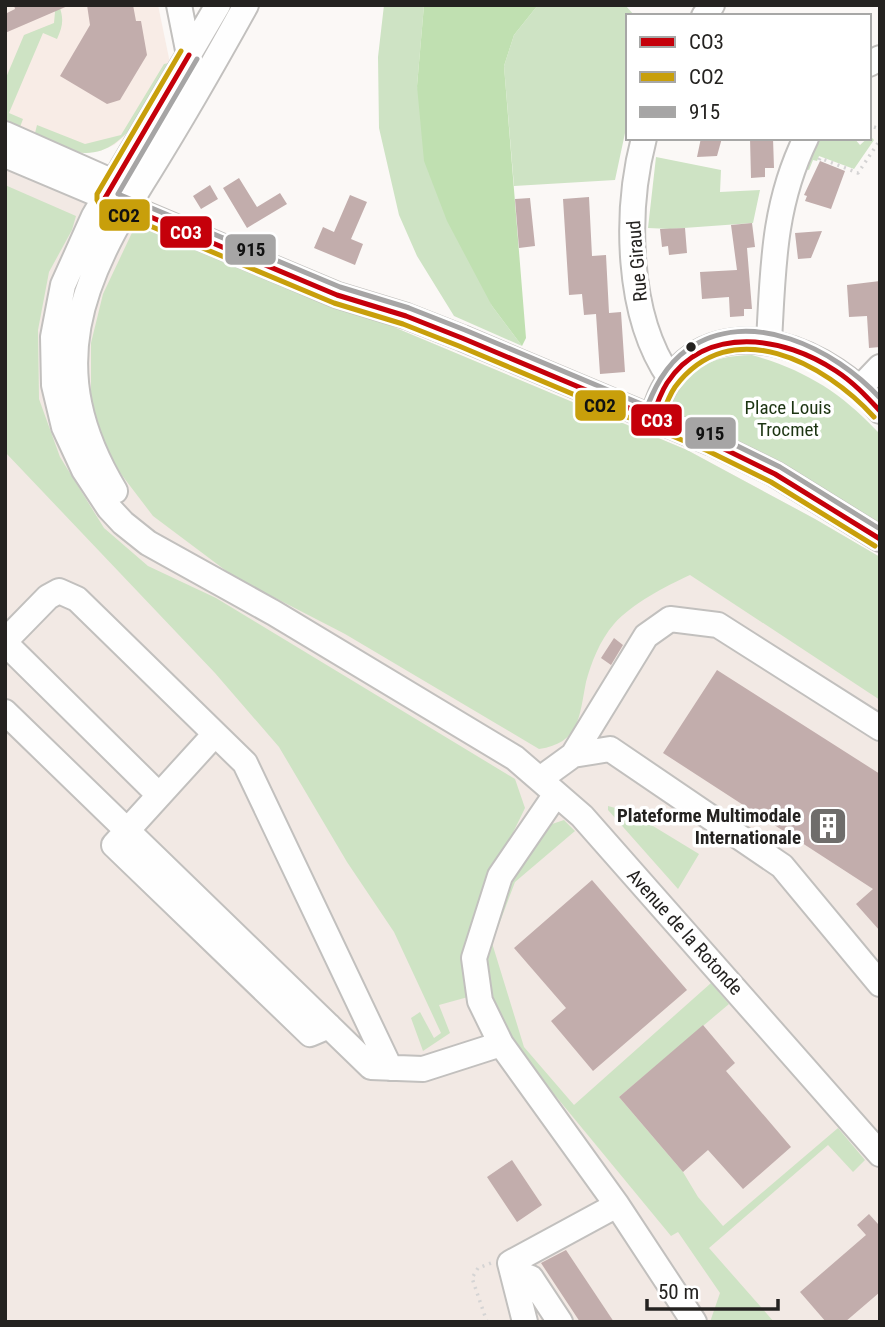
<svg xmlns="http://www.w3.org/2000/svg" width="885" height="1327" font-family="'Roboto Condensed',sans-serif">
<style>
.built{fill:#f2e9e4}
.industrial{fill:#f8ece6}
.green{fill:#cee3c4}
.forest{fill:#c0e0b1}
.building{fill:#c2adac}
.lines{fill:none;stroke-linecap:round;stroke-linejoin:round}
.minor-casing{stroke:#c2c0be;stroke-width:28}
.path{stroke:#d5d4d4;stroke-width:3.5;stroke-dasharray:2 5;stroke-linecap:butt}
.minor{stroke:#fefefe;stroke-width:24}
.bus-1-casing{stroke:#fff;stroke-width:10}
.bus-2-casing{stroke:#fff;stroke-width:10}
.bus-3-casing{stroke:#fff;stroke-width:10}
.bus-1{stroke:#c5000a;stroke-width:5}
.bus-2{stroke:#c89f0b;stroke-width:5}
.bus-3{stroke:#a6a5a5;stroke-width:5}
.bus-dot{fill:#242220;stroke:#fff;stroke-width:2.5}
.labels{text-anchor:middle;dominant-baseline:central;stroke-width:7;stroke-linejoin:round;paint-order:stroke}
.street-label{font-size:19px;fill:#242220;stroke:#fff}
.park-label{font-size:19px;fill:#1c3412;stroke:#fff}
.poi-label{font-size:19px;font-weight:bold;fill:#242220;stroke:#fff;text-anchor:end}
.line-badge{stroke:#fff;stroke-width:2.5}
.badge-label{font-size:19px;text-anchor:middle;font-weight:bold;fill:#fff}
.pale-badge-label{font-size:19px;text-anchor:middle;font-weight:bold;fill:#111}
</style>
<rect width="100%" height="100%" fill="#fbf8f6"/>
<!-- built -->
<path class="built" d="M5 161 138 220 687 450 815 519 880 557V1322H5Z"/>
<!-- industrial -->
<path class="industrial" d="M5 5H158L170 63 127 134 114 145 100 151 83 153 5 120Z"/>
<!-- green -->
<path class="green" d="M52 5H59C64 19 63 26 57 39L43 33 9 113 23 119 20 127 5 120V80L24 35 54 23 55 12Z
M384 5H424L417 86 492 306 522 346 454 316 417 256 399 215 379 128 378 57Z
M538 5H625L635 16H628V119L615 180 514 186 504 66 514 35Z
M169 63C151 95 129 154 85 153 69 153 49 140 35 133L37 125 85 144 121 135 164 64Z
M870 136 874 140 854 169 819 156 817 161 813 160 809 170 803 168 818 138H854L860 145Z
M656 157 721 170 720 192 760 190 753 223 670 229 648 228Z
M5 185 76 216 72 230 49 272 38 330 39 399 60 457 104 528 148 566 216 598 515 779 525 808 490 880 468 997 439 1005 450 1033 423 1051 411 1018 420 1012 434 1038 441 1033 394 932 347 862 279 747 215 673 5 452Z
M138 220 687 450 815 519 880 557V700L690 575C664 587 633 603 614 624 600 640 591 663 586 682 579 717 580 743 539 749L345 634 233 576 153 516 108 457 91 399V343L103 294Z
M752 355C804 370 839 391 876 430L880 434V523L780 465 669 414 667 403C693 368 707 356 752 355Z
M608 806 630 812 699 854 678 889 608 810Z
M564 820 575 831 515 882 492 943 524 1047 574 1105 711 983 729 1004 619 1097 683 1172 698 1197 723 1226 838 1128 865 1160 853 1172 828 1145 709 1248 774 1322H710L720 1293 678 1232 671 1236 535 1071 511 1038 495 1004 487 973V941L510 879 546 826Z"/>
<!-- forest -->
<path class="forest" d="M424 5H538L514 35 504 66 526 338 522 346 492 306 447 221 424 161 417 86Z"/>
<!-- building -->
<path class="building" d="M14 5H70L5 33V14L15 9Z
M87 5H133L136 21H141L147 55 120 100 107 104 60 76 90 25Z
M701 138H722L717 156 697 157Z
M750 138H773L774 168H765V177L751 178Z
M820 161 845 171 831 209 805 201 807 196 804 195Z
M239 178 257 207 280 193 287 204 247 228 223 188Z
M210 185 218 199 201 209 193 196Z
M350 195 367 202 351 239 363 244 355 265 314 248 323 227 334 232Z
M589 197 592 256 606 255 609 313 621 312 625 372 600 374 596 314 584 315 582 294 569 295 563 199Z
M530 198 535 246 519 248 515 199Z
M752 223 755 247 747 248 752 309H744V316L730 317 729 297 702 299 700 272 737 270 731 225Z
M685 228 687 253 669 255 668 246 662 247 660 229Z
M822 231 811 258 798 259 795 233Z
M880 281V347L869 348 867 316 849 317 847 285Z
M614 638 623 645 611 665 601 658Z
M717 670 880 774V931L856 904 873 889 663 753Z
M592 880 687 990 593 1071 551 1021 566 1008 514 948Z
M703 1025 735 1063 726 1071 791 1147 743 1189 708 1150 683 1172 619 1097Z
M512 1160 542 1205 517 1222 487 1177Z
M869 1214 878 1224 880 1222V1292L845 1322H826L800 1292 866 1235 857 1225Z
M566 1250 614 1322H580L541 1263Z"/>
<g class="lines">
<!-- minor casing -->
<g class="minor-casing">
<path id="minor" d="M179 5 190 60
M218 5 94 216 63 285 53 337 54 385 64 427 84 470 109 508 123 523 148 543 274 613 515 758 582 816 880 1154
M704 16 712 5
M869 64 880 58
M5 134 129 189
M644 138C625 211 626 315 670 378
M5 155 337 295 406 316 462 338 712 443 775 474 880 539
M769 342C773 269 773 205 806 138
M859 389 880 367
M652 418C657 405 661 390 670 379 723 304 836 352 880 411
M115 491C41 368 80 281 150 170 183 117 215 61 246 5
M5 641 48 597 59 591 77 599 245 763 390 1068
M5 643 159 795
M5 712 371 1067 423 1069 501 1044
M215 734 114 845 310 1034 329 1026
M573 755 610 749 782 866 880 984
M540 779 573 755 646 636 670 619 718 625 880 728
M556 794 500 876 474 958 480 1001 501 1044 617 1205 694 1322
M512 1271 531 1278 560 1322
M525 1322 510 1263 617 1205"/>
</g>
<!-- path -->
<path class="path" d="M874 127 880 129
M819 160 820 158 858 173 880 140
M487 1322 472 1278 478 1268 491 1263"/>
<!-- minor -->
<use href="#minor" class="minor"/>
<!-- bus-1 casing -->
<g class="bus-1-casing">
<path id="bus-1" d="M189 55 105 198 337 295 406 316 462 338 712 443 775 474 880 539
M652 418C656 406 660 394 667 383 706 324 784 336 836 371 853 382 866 396 880 411"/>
</g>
<!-- bus-2 casing -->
<g class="bus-2-casing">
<path id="bus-2" d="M181 51 97 194V200L100 205 334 303 403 324 459 346 708 451 771 482 875 546
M660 421C664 410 668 397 675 387 731 312 825 363 874 417"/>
</g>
<!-- bus-3 casing -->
<g class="bus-3-casing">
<path id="bus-3" d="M197 59 118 194 340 287 409 308 465 330 715 435 780 467 880 529
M644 415C653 390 665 365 688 349 750 306 835 349 880 398"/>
</g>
<!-- bus-1 -->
<use href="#bus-1" class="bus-1"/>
<!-- bus-2 -->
<use href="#bus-2" class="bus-2"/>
<!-- bus-3 -->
<use href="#bus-3" class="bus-3"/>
</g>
<!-- icons -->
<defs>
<g id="building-square" transform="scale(2.0125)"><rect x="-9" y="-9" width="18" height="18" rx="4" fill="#6f6d6b" stroke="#fff"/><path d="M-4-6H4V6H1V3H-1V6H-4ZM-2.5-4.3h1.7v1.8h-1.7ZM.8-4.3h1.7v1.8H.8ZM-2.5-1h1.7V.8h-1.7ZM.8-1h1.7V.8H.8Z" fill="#fff"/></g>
</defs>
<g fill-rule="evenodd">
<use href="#building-square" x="828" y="826"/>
</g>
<!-- markers -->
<circle class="bus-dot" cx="691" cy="347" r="6"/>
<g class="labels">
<!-- street labels -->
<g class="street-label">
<text transform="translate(637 261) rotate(-95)">Rue Giraud</text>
<text transform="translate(685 932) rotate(48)">Avenue de la Rotonde</text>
</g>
<!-- park labels -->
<g class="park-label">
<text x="788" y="407">Place Louis<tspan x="788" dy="22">Trocmet</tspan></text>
</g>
<!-- poi labels -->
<g class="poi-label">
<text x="801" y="815">Plateforme Multimodale<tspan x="801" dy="22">Internationale</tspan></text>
</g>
</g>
<g class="line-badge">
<rect x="98" y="198" width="53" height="34" rx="7" fill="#c89f0b"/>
<rect x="159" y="215" width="54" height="34" rx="7" fill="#c5000a"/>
<rect x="224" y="233" width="53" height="33" rx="7" fill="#a6a5a5"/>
<rect x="574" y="389" width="53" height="33" rx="7" fill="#c89f0b"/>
<rect x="630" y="403" width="53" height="34" rx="7" fill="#c5000a"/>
<rect x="684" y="416" width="53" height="34" rx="7" fill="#a6a5a5"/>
</g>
<g class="badge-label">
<text x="186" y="239">CO3</text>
<text x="657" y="427">CO3</text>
</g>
<g class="pale-badge-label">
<text x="124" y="222">CO2</text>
<text x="251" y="256">915</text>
<text x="600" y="412">CO2</text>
<text x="710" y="440">915</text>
</g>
<!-- border -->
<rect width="885" height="1327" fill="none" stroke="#242220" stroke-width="14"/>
<!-- legend -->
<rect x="626" y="14" width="245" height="126" fill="#ffffff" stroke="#a7a7a6" stroke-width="2"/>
<rect x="640" y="37" width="35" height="10" fill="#c5000a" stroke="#a7a7a6" stroke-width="2"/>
<text x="689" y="49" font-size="21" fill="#242220">CO3</text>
<rect x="640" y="72" width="35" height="10" fill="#c89f0b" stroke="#a7a7a6" stroke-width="2"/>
<text x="689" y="84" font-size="21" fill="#242220">CO2</text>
<rect x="640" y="107" width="35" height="10" fill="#a6a5a5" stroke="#a7a7a6" stroke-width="2"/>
<text x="689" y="119" font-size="21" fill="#242220">915</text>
<!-- scale -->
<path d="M647 1299v10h131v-10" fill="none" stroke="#242220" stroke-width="3.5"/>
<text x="658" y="1299" font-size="21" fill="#242220" stroke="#ffffff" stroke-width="5" paint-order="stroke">50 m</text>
</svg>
